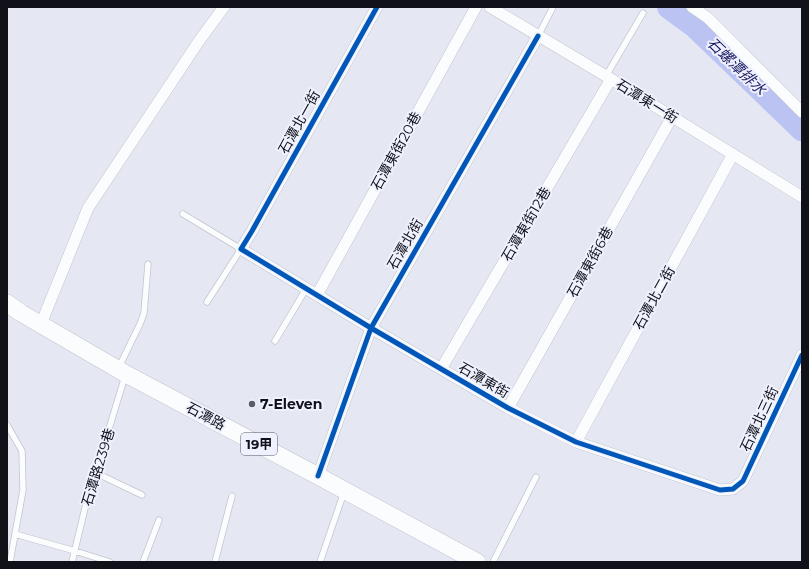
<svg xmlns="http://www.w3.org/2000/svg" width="809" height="569" font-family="Montserrat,'Noto Sans TC',sans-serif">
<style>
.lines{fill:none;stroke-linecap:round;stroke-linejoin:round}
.river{stroke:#bac3f2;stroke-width:24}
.service-casing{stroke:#c2c5cd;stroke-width:7}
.minor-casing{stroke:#c2c5cd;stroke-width:12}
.primary-casing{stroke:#c2c5cd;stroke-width:18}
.service{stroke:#fbfcfd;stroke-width:5.5}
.minor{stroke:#fbfcfd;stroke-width:11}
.primary{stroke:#fbfcfd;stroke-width:17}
.cycleway-casing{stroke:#eff2fe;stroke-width:8}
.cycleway{stroke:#0057b8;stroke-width:5}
.poi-dot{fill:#5b5d65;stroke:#eff2fe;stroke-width:1.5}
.labels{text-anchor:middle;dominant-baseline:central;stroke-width:4;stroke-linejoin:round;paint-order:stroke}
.shield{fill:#eff2fe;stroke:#54555e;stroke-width:1}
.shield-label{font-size:13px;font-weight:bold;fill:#111219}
.street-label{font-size:14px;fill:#111219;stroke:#eff2fe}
.poi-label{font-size:14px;font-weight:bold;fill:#111219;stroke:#eff2fe;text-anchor:start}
.water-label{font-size:15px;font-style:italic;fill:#1d1c63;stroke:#eff2fe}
</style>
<rect width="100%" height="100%" fill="#e5e8f3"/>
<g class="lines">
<!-- river -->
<path class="river" d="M669 7 695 26 802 129"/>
<!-- service casing -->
<g class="service-casing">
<path id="service" d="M538 36 553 7
M606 76 643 13
M183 214 241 249 207 302
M275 341 306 289
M119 367 140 324 144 313 148 264
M7 425 22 451 23 490 10 562
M96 473 142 495
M15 534 75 551 110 562
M72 562 85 508 125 376
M143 562 159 520
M215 562 232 496
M320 562 344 492
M493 562 536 477"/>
</g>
<!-- minor casing -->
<g class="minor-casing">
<path id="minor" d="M377 7 252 231 241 249 371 328 508 408 576 442 720 490 733 489 743 481 802 355
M490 7 611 79 802 197
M692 7 708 18 802 112
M317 295 476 7
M41 324 88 208 199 41 224 7
M441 369 611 79
M508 408 672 117
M576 442 733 154
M318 476 371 328 538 36"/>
</g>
<!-- primary casing -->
<g class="primary-casing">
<path id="primary" d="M7 303 21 313 126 374 318 476 477 562"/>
</g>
<!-- service -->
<use href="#service" class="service"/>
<!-- minor -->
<use href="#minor" class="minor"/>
<!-- primary -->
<use href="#primary" class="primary"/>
<!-- cycleway casing -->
<g class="cycleway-casing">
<path id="cycleway" d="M377 7 252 231 241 249 371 328 508 408 576 442 720 490 733 489 743 481 802 355
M318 476 371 328 538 36"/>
</g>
<!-- cycleway -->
<use href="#cycleway" class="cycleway"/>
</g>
<!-- markers -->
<circle class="poi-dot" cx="252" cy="404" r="4"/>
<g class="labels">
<!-- shield labels -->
<rect class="shield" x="241" y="433" width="36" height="22" rx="3"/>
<g class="shield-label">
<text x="259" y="444">19甲</text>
</g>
<!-- street labels -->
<g class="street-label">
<text transform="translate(647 101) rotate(32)">石潭東一街</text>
<text transform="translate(299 122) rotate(-61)">石潭北一街</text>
<text transform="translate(396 151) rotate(-61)">石潭東街20巷</text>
<text transform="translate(526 224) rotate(-60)">石潭東街12巷</text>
<text transform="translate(405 244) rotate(-60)">石潭北街</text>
<text transform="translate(590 262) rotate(-61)">石潭東街6巷</text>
<text transform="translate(654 298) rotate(-61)">石潭北二街</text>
<text transform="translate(484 380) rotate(30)">石潭東街</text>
<text transform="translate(206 416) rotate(28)">石潭路</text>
<text transform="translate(759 419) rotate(-65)">石潭北三街</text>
<text transform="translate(98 467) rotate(-73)">石潭路239巷</text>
</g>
<!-- poi labels -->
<g class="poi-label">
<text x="260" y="404">7-Eleven</text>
</g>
<!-- water labels -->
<g class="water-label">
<text transform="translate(737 66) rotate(44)">石螺潭排水</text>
</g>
</g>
<!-- border -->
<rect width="809" height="569" fill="none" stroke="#111219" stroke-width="16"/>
</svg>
